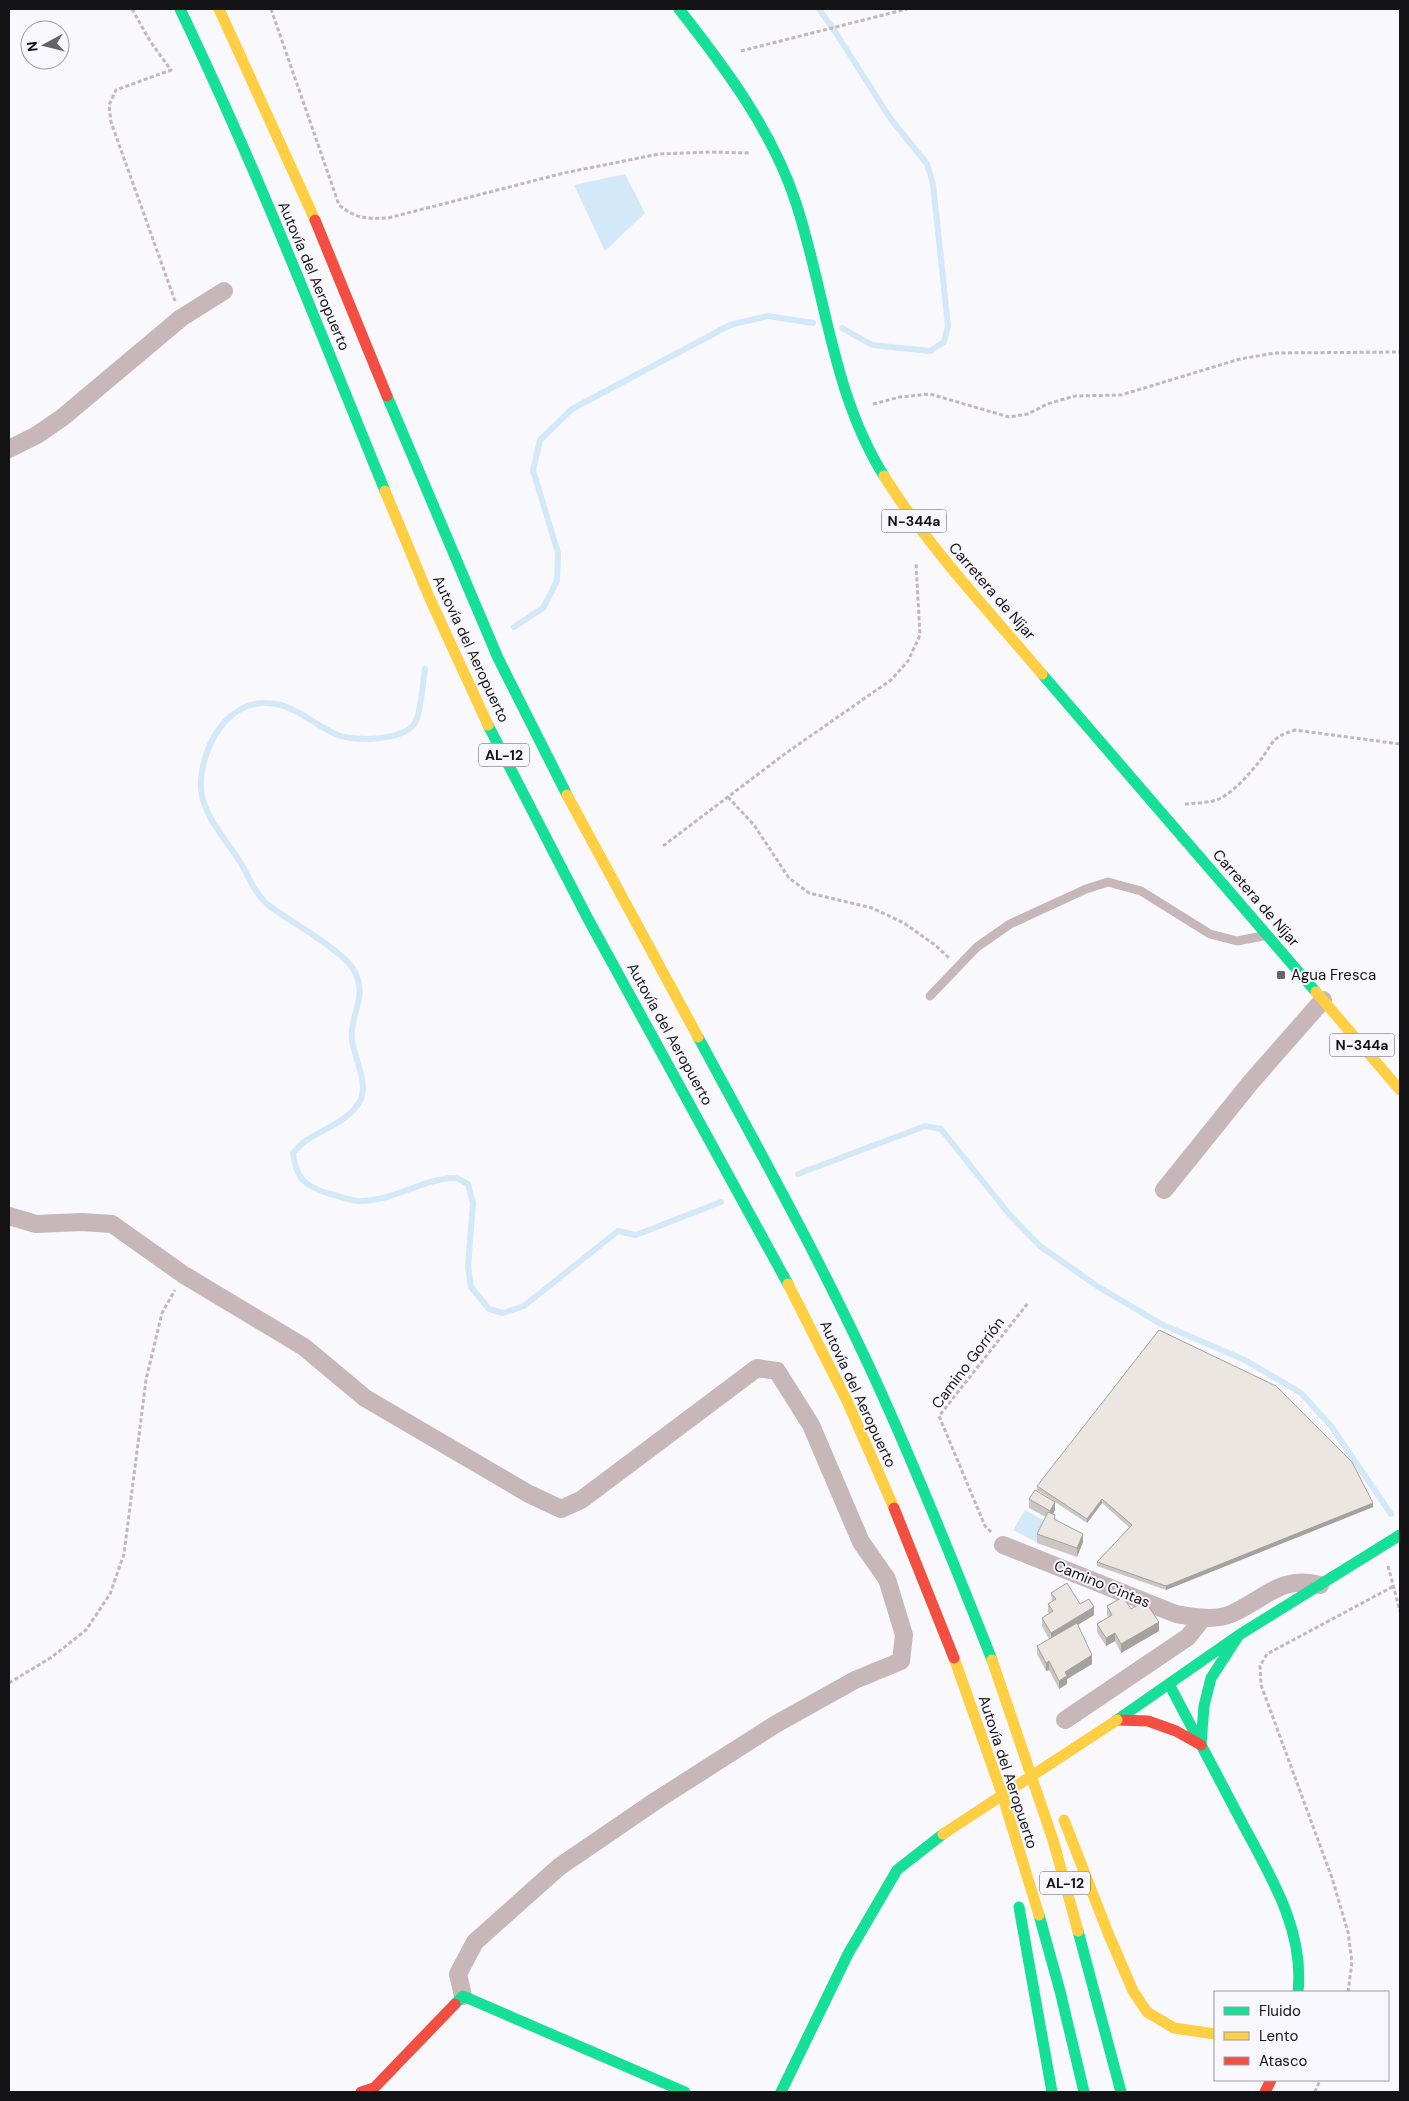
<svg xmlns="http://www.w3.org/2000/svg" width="1409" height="2101" font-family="'DM Sans',sans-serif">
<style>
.water{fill:#d4e9f7}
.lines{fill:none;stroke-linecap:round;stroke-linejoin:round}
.stream{stroke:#d4e9f7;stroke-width:6}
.path{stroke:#c0b8bb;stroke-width:3;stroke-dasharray:4 2.5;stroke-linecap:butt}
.lane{stroke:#c7b7b9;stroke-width:9}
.street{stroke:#c7b7b9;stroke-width:18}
.fast{stroke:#16e098;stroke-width:11}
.slow{stroke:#ffcf43;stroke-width:11}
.jam{stroke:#f24e42;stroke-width:11}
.slow-bridge{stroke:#ffcf43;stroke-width:11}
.wall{fill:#cbc6c2}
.shaded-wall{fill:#a5a19e}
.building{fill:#ece6e1;stroke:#a5a19e}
.poi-dot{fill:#646367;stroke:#f8f7fe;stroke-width:2}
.labels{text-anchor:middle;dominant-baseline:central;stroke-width:4;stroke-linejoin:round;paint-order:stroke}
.shield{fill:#f8f7fe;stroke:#58575c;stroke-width:1}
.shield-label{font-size:14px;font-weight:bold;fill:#131316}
.street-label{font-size:15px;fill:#131316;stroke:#f8f7fe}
.poi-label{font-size:15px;fill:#131316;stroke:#f8f7fe;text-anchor:start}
</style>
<rect width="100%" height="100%" fill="#f9f8fd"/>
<!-- water -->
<path class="water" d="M625 174 645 213 605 251 574 185Z
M1025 1510 1047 1522 1036 1542 1013 1530Z"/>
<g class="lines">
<!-- stream -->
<path class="stream" d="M819 9 836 33 890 118 927 164 933 184 948 326 944 342 930 351 872 345 842 328
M514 627 543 608 557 581 558 553 533 470 540 440 572 409 730 325 768 316 813 323
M425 669C423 682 421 710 416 721 406 741 356 742 338 735 318 727 302 711 281 705 233 693 205 738 201 779 198 813 226 838 242 865 250 880 256 896 271 907 292 923 341 949 354 970 369 999 349 1013 352 1040 354 1057 368 1082 361 1099 350 1122 323 1128 304 1142 300 1145 296 1150 293 1153 296 1177 304 1186 327 1193 337 1195 350 1201 361 1201 393 1201 422 1179 454 1178 459 1178 464 1182 468 1184L473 1203 468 1267 471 1287 489 1309 503 1313 524 1306 618 1231 636 1235 721 1202
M798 1174 925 1126 941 1129 1009 1214 1040 1246 1097 1286 1161 1324 1245 1360 1301 1393 1331 1426 1391 1514"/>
<!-- path -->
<path class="path" d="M132 9 150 41 171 70 116 90 109 105 111 122 175 301
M271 9 339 205C357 219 366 219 388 218L564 173 659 154 710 152 750 153
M741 51 907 9
M873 404 900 397 930 394 1009 417 1028 414 1047 404 1075 396 1121 395 1240 359 1275 353 1400 352
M728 797 754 825 789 878 809 893 872 908 904 923 935 945 949 958
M1185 804C1195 803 1210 803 1219 799 1235 791 1249 774 1259 762 1274 743 1269 738 1295 730L1400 744
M663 846 786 753 891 680 908 661 920 635 916 563
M991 1532 985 1526 939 1416 1028 1303
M1388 1566 1400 1611
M9 1683 52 1657 86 1630 110 1594 124 1554 146 1380 162 1313 175 1290
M1348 1992 1352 1962 1348 1932 1332 1878 1261 1685 1260 1666 1267 1654 1394 1586
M1315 2092 1320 2080"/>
<!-- lane -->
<path class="lane" d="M930 996 977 947 1010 924 1086 889 1108 882 1141 891 1210 934 1237 941 1263 936"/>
<!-- street -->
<path class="street" d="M9 449 37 435 63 417 181 318 224 291
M1164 1190 1251 1082 1323 1000
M9 1216 36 1224 82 1222 112 1224 184 1275 304 1347 365 1398 529 1494 561 1509 581 1500 757 1368 777 1371 811 1425 861 1542 887 1579 904 1635 901 1661 855 1680 776 1724 657 1800 559 1867 475 1942 458 1974 463 1996
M1003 1545 1176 1614C1194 1617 1214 1621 1231 1614 1263 1601 1280 1574 1320 1585
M1065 1720 1188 1637 1203 1618"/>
<!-- fast -->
<path class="fast" d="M180 9C256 167 319 329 385 491
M679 9C726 69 772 130 796 203 826 295 832 393 884 476
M387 396 498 658 567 795
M1042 674 1316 992
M488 725 587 917 788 1284
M698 1037C764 1159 832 1281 888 1408 925 1491 959 1576 992 1660
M1169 1684C1192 1728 1215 1772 1238 1815 1267 1871 1305 1927 1298 1992
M1117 1720 1239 1635 1400 1535
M1201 1745 1204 1706 1211 1678 1239 1635
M1019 1907 1052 2092
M1039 1915 1060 1991 1084 2092
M1078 1931 1121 2092
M455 2004 463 1996 685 2092
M781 2092 848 1954 897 1870 943 1834"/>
<!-- slow -->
<path class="slow" d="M219 9 315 220
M884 476C929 548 988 610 1042 674
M385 491 430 599 488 725
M567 795 698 1037
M1316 992 1400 1090
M788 1284 847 1401 894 1508
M954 1658 1001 1791 1039 1915
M992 1660 1053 1840 1078 1931
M1064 1820 1108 1933 1133 1991 1147 2012 1174 2028 1215 2034"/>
<!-- jam -->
<path class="jam" d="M315 220 387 396
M894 1508 954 1658
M1117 1720 1148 1721 1176 1731 1201 1745
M361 2092 374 2088 455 2004
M1265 2092 1271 2080"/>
<!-- slow-bridge -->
<path class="slow-bridge" d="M943 1834 1117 1720"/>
</g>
<!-- wall -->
<path class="wall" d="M1037 1486 1373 1507 1166 1590 1097 1566V1562L1130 1528 1102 1503 1087 1523 1055 1502V1510L1053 1514 1055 1520 1083 1542 1077 1557 1037 1543V1534L1046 1517 1029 1508V1499L1053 1500 1037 1490Z
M1051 1593 1080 1604 1094 1615 1078 1625 1092 1664 1067 1679V1684L1059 1689 1049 1670 1046 1671 1037 1654V1646L1049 1639 1042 1626V1618L1049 1614 1048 1612V1604L1052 1602Z
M1107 1606 1131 1609 1159 1631 1121 1653 1115 1641 1106 1646 1097 1632V1624L1108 1617 1107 1615Z"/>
<!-- shaded-wall -->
<path class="shaded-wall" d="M1102 1499V1503L1087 1523V1519Z
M1055 1502V1510L1050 1519V1511Z
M1373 1503V1507L1166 1590V1586Z
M1083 1534V1542L1077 1557V1548Z
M1094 1607V1615L1051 1641V1633Z
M1159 1622V1631L1121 1653V1644Z
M1115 1633V1641L1106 1646V1638Z
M1092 1655V1664L1067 1679V1684L1059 1689V1681L1065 1672Z
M1049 1661V1670L1046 1671V1663Z"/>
<!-- building -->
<path class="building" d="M1159 1330 1276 1386 1352 1462 1373 1503 1166 1586 1097 1562 1132 1525 1102 1499 1087 1519 1037 1486Z
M1035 1490 1055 1502 1050 1511 1029 1499Z
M1048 1512 1055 1515 1054 1519 1083 1534 1077 1548 1037 1534Z
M1067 1583 1080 1604 1089 1599 1094 1607 1051 1633 1042 1618 1053 1611 1048 1604 1056 1599 1051 1593Z
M1123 1597 1131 1609 1145 1601 1159 1622 1121 1644 1115 1633 1106 1638 1097 1624 1112 1615 1107 1606Z
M1077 1623 1092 1655 1065 1672 1067 1676 1059 1681 1049 1661 1046 1663 1037 1646Z"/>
<!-- markers -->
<rect class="poi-dot" x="1276" y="970" width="10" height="10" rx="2.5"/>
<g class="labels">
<!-- shield labels -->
<g class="shield">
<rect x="881.5" y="509.5" width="65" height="23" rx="4"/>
<rect x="479" y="743.5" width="50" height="23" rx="4"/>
<rect x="1329.5" y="1033.5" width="65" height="23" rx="4"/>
<rect x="1040" y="1871.5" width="50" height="23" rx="4"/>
</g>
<g class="shield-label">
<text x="914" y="521">N-344a</text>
<text x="504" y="755">AL-12</text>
<text x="1362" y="1045">N-344a</text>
<text x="1065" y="1883">AL-12</text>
</g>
<!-- street labels -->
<g class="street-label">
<text transform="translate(314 276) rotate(67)">Autovía del Aeropuerto</text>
<text transform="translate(992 591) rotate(49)">Carretera de Níjar</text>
<text transform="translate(471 649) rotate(65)">Autovía del Aeropuerto</text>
<text transform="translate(1256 898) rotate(49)">Carretera de Níjar</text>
<text transform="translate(670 1034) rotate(61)">Autovía del Aeropuerto</text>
<text transform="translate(968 1363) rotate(-53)">Camino Gorrión</text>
<text transform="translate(858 1394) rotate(65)">Autovía del Aeropuerto</text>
<text transform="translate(1102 1584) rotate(22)">Camino Cintas</text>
<text transform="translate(1008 1772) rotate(72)">Autovía del Aeropuerto</text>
</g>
<!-- poi labels -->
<g class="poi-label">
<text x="1291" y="975">Agua Fresca</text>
</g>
</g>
<!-- border -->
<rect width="1409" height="2101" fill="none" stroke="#131316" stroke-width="20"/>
<!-- legend -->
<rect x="1214" y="1991" width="175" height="90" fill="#f8f7fe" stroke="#9c9ca1"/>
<rect x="1224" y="2007" width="25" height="8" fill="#16e098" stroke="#9c9ca1"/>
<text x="1259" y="2016" font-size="15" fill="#131316">Fluido</text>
<rect x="1224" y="2032" width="25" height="8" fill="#ffcf43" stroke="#9c9ca1"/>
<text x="1259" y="2041" font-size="15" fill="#131316">Lento</text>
<rect x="1224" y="2057" width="25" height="8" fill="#f24e42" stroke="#9c9ca1"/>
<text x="1259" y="2066" font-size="15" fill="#131316">Atasco</text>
<!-- north arrow -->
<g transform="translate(45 45) rotate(263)"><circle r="24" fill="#f8f7fe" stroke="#9c9ca1"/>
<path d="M0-4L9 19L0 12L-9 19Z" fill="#646367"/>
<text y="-8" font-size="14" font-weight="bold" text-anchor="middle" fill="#131316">N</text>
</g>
</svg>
